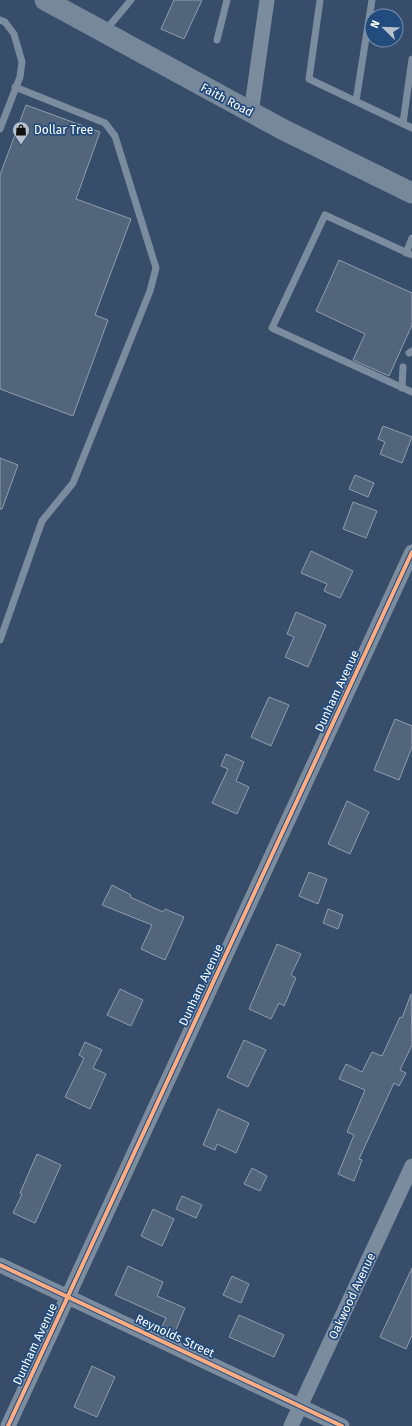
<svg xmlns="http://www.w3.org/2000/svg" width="412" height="1426" font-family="'Fira Sans',sans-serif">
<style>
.building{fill:#52657b;stroke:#909dae}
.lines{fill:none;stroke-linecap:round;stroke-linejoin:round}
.lane{stroke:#7c8c9f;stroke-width:7}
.street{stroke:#7c8c9f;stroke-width:15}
.secondary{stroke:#78889b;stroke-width:21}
.cycleway-casing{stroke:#224b7e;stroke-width:6}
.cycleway{stroke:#ffac80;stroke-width:4}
.labels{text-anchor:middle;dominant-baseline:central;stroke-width:3.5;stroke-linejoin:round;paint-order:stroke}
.street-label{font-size:12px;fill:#fff;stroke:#224b7e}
.poi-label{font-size:12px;fill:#fff;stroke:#224b7e;text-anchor:start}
</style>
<rect width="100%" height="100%" fill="#374d69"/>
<!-- building -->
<path class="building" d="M174 0H202L184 39 161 29Z
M26 105 100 132 76 199 131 219 95 315 108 320 73 416 0 389V175Z
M339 260 412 293V325L389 376 353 360 365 334 316 311Z
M383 426 412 437 402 463 380 454 385 442 378 439Z
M0 458 18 465 2 509H0Z
M355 475 374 483 368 497 349 489Z
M353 502 377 511 366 538 343 529Z
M311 551 353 571 340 598 324 591 327 584 301 573Z
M296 612 326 625 308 667 285 657 294 637 287 634Z
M269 697 289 705 271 746 251 737Z
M395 719 412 726V747L399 780 374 770Z
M226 754 244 762 236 781 249 787 237 814 212 803 228 769 221 766Z
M347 801 369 812 350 854 328 844Z
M309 872 327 879 318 904 299 896Z
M112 885 131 895 130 897 163 912 165 909 184 917 165 960 141 949 152 925 102 905Z
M328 909 343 915 338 929 323 923Z
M277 944 301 954 291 975 296 978 284 1006 279 1003 271 1019 249 1009Z
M120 989 143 1000 131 1026 107 1015Z
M411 994 412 1045 400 1070 406 1073 399 1086 394 1083 383 1107 359 1159 362 1160 354 1181 338 1174 354 1135 347 1132 365 1090 339 1079 346 1064 362 1072 372 1052 382 1056 400 1017 402 1018Z
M244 1040 266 1050 248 1087 227 1077Z
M85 1042 102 1050 93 1068 106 1074 90 1109 65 1097 84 1058 79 1055Z
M218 1109 249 1123 236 1153 217 1144 215 1150 203 1145Z
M37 1154 61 1165 35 1223 13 1213 22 1194 20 1193Z
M252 1168 267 1176 260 1191 244 1184Z
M182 1196 202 1205 196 1218 176 1209Z
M153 1209 174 1219 162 1246 141 1236Z
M128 1266 163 1282 157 1296 185 1308 175 1332 162 1327 166 1318 115 1295Z
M412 1268V1335L406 1349 380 1337Z
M232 1276 249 1284 241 1303 223 1295Z
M239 1315 284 1335 274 1357 229 1337Z
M92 1366 115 1377 97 1417 74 1407Z"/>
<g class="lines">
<!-- lane -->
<path class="lane" d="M320 0 309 79 412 128
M0 20 5 22 14 34 22 62 20 77 0 129
M105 31 131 0
M217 40 227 0
M356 101 372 0
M403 123 412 59
M406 253 412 238
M412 255 325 215 272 328 412 392
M409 353 412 351
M402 388 403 367
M0 640 42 521 73 483 150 291 156 268 115 136 105 123 15 87"/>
<!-- street -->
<path class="street" d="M251 113 267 0
M0 1265 342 1426
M8 1426 412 552
M291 1426 412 1166"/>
<!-- secondary -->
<path class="secondary" d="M45 0 284 130 412 193"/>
<!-- cycleway casing -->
<g class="cycleway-casing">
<path id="cycleway" d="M0 1265 342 1426
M8 1426 412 552"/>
</g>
<!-- cycleway -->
<use href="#cycleway" class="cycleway"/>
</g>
<!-- icons -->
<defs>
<g id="shop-pin" transform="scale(0.9)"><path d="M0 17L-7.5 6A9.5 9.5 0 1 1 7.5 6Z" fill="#b9c1ca" stroke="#224b7e"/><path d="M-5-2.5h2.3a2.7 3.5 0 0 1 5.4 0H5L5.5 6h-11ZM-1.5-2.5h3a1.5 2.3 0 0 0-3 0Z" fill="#111"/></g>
</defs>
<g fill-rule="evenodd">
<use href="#shop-pin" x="21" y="130"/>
</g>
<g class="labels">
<!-- street labels -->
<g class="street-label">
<text transform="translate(227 100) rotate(28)">Faith Road</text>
<text transform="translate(337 691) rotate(-65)">Dunham Avenue</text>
<text transform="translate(201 985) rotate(-65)">Dunham Avenue</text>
<text transform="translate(352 1296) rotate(-65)">Oakwood Avenue</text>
<text transform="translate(175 1336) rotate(25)">Reynolds Street</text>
<text transform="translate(35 1344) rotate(-65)">Dunham Avenue</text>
</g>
<!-- poi labels -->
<g class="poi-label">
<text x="34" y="130">Dollar Tree</text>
</g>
</g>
<!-- north arrow -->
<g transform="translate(384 28) rotate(293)"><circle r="19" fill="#224b7e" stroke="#7a93b2"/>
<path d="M0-3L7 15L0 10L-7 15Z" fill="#b9c1ca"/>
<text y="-6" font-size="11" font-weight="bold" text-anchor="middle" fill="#ffffff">N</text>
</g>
</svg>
